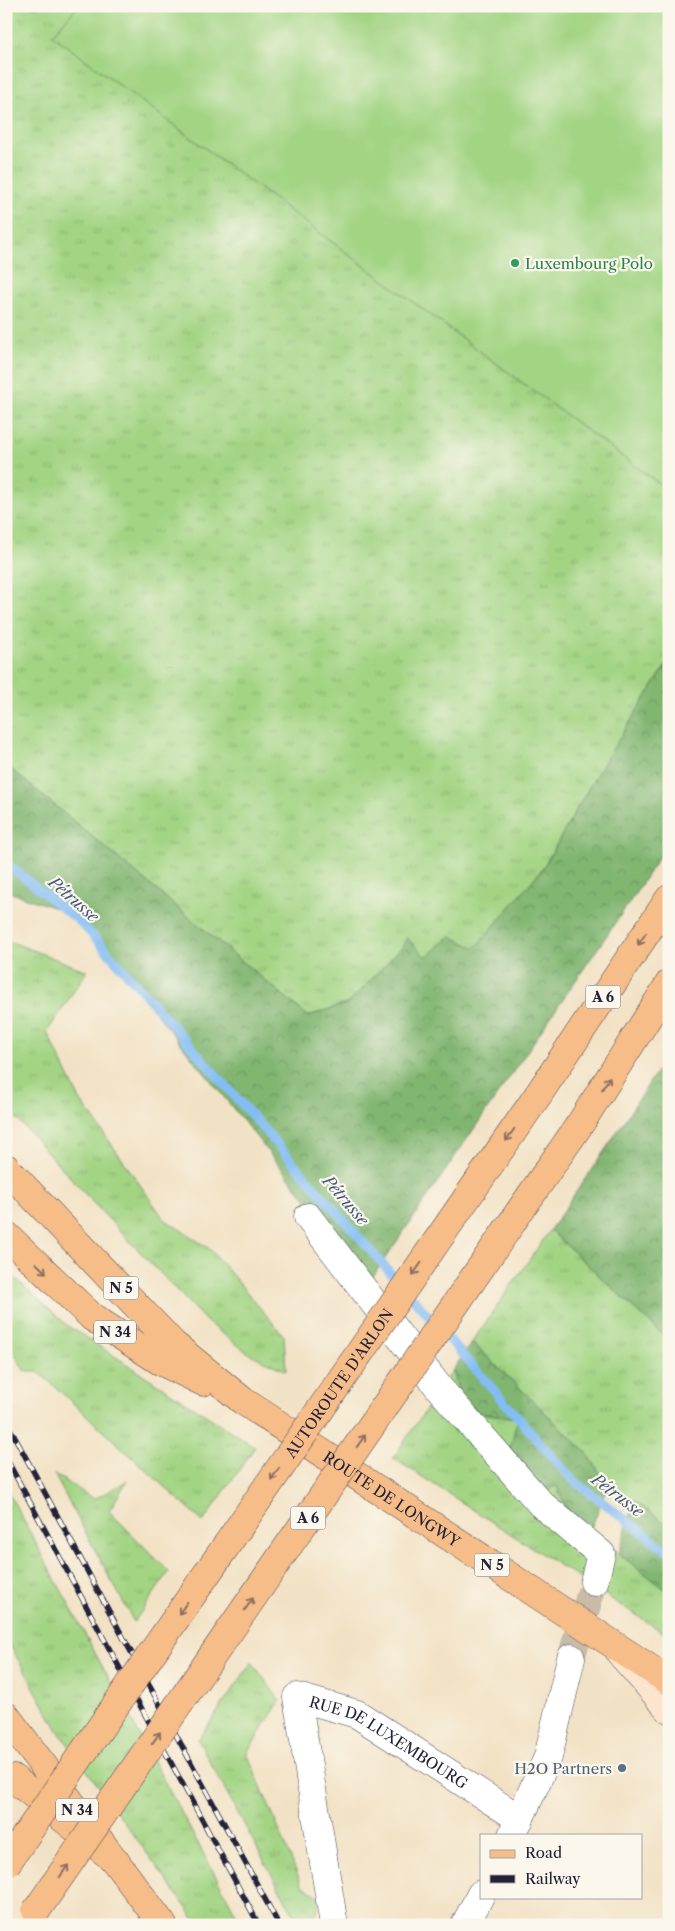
<svg xmlns="http://www.w3.org/2000/svg" width="675" height="1931" font-family="'Libre Caslon Text',serif">
<style>
.grass{fill:url(#grass-tufts);stroke:#627b5f}
.forest{fill:url(#forest-crowns);stroke:#526c56}
.pitch{fill:#a2d483;stroke:#627b5f}
.lines{fill:none;stroke-linecap:round;stroke-linejoin:round}
.stream{stroke:#84bdf5;stroke-width:9}
.street-tunnel{stroke:#c8bca9;stroke-width:28;stroke-dasharray:28 14;stroke-linecap:butt}
.street-casing{stroke:#413f50;stroke-width:29}
.secondary-casing{stroke:#413f50;stroke-width:29}
.primary-casing{stroke:#413f50;stroke-width:29}
.highway-casing{stroke:#413f50;stroke-width:29}
.street{stroke:#fff;stroke-width:28}
.secondary{stroke:#fce5cf;stroke-width:28}
.primary{stroke:#f7bd88;stroke-width:28}
.highway{stroke:#f7bd88;stroke-width:28}
.rail-casing{stroke:#22223b;stroke-width:5.5}
.rail{stroke:#fbf7ec;stroke-width:4;stroke-dasharray:11;stroke-linecap:butt}
.highway-bridge-casing{stroke:#413f50;stroke-width:29;stroke-linecap:butt}
.highway-bridge{stroke:#f7bd88;stroke-width:28}
.oneway{stroke:#8c7062}
.leisure-dot{fill:#2e9e5b;stroke:#fbf7ec;stroke-width:2}
.service-dot{fill:#5c6f8a;stroke:#fbf7ec;stroke-width:2}
.labels{text-anchor:middle;dominant-baseline:central;stroke-width:4.5;stroke-linejoin:round;paint-order:stroke}
.shield{fill:#fbf7ec;stroke:#636270;stroke-width:1}
.shield-label{font-size:14px;font-weight:bold;fill:#22223b}
.leisure-label{font-size:15px;fill:#27864d;stroke:#fbf7ec;text-anchor:start}
.street-label{font-size:15px;fill:#22223b;stroke:#fbf7ec}
.service-label{font-size:15px;fill:#4e5e75;stroke:#fbf7ec;text-anchor:end}
.water-label{font-size:16px;font-style:italic;fill:#44587c;stroke:#fbf7ec}
</style>
<defs>
<pattern id="grass-tufts" width="24" height="20" patternUnits="userSpaceOnUse" patternTransform="scale(1.25)"><rect width="24" height="20" fill="#a2d483"/><path d="M3 7l-1-3M5 7V3M7 7l1-3M15 17l-1-3M17 17v-4M19 17l1-3" fill="none" stroke="#8bb672"/></pattern>
<pattern id="forest-crowns" width="20" height="18" patternUnits="userSpaceOnUse" patternTransform="scale(1.25)"><rect width="20" height="18" fill="#81b671"/><path d="M2 6a3 3 0 1 1 6 0M12 15a3 3 0 1 1 6 0" fill="none" stroke="#69945e"/></pattern>
</defs>
<rect width="100%" height="100%" fill="#fbf7ec"/>
<filter id="ink" filterUnits="userSpaceOnUse"><feTurbulence type="fractalNoise" baseFrequency=".02" numOctaves="2"/><feDisplacementMap in="SourceGraphic" scale="10" xChannelSelector="R" yChannelSelector="G"/><feConvolveMatrix kernelMatrix="1 2 1 2 8 2 1 2 1" color-interpolation-filters="sRGB"/></filter>
<filter id="wash" filterUnits="userSpaceOnUse"><feTurbulence type="fractalNoise" baseFrequency=".0096" numOctaves="4" result="noise"/><feDisplacementMap in="SourceGraphic" scale="20" xChannelSelector="R" yChannelSelector="G"/><feGaussianBlur stdDeviation="1.12" result="paint"/><feColorMatrix in="noise" values="0 0 0 0 0 0 0 0 0 0 0 0 0 0 0 0 0 1.4 0 .05"/><feComposite in="paint" operator="in"/></filter>
<g filter="url(#wash)">
<rect width="100%" height="100%" fill="#f2e2c5"/>
<!-- grass -->
<path class="grass" d="M6 6H78L52 35 669 491V661L598 772 543 868 475 949 426 957 407 939 404 945 349 1003 308 1016 6 765Z
M6 940 87 971 47 1032 79 1098 164 1219 210 1249 284 1336 286 1371 248 1353 207 1322 100 1210 9 1110 11 1095 6 1091Z
M550 1230 662 1334 669 1336V1526L634 1500 608 1485 587 1453 472 1342Z
M6 1270 68 1326 255 1447 203 1522 39 1372H25L6 1338Z
M453 1370 460 1397 472 1412 518 1418 557 1486 568 1513 669 1592V1636L393 1458Z
M54 1474 94 1499 127 1481 109 1511 169 1572 134 1622Z
M6 1488 242 1925H199L59 1732 6 1638Z
M252 1662 280 1701 247 1753 302 1885 320 1897 315 1920 297 1921 198 1740Z"/>
<!-- forest -->
<path class="forest" d="M669 661V841L635 894 369 1282 307 1200 98 941 76 918 67 912 6 891V765L308 1016 349 1003 404 945 407 938 426 957 450 936 475 948 543 868 598 772Z
M669 1053V1336L662 1334 550 1230 609 1144Z
M472 1342 587 1453 608 1485 590 1531 568 1513 557 1486 543 1490 509 1452 518 1418 472 1412 460 1397 453 1370Z
M634 1500 669 1526V1592L619 1554Z"/>
<!-- pitch -->
<path class="pitch" d="M78 6H669V491L52 35Z"/>
<g class="lines">
<!-- stream -->
<path class="stream" d="M6 863 67 912 76 918 98 941 573 1480 669 1552"/>
</g>
</g>
<g filter="url(#ink)">
<g class="lines">
<!-- street-tunnel -->
<path class="street-tunnel" d="M571 1658 594 1582"/>
<!-- street casing -->
<g class="street-casing">
<g id="street">
<path d="M308 1217 440 1389 541 1504 601 1554 594 1582"/>
<path d="M512 1835 548 1757 571 1658"/>
<path id="s1" d="M334 1925 297 1697 357 1714 520 1819"/>
<path d="M465 1925 481 1894"/>
</g>
</g>
<!-- secondary casing -->
<g class="secondary-casing">
<path id="secondary" d="M620 1653 669 1709"/>
</g>
<!-- primary casing -->
<g class="primary-casing">
<g id="primary">
<path id="s2" d="M6 1168 173 1344 243 1401 669 1681"/>
<path d="M6 1235 92 1317 160 1361 203 1382"/>
<path d="M6 1716 163 1925"/>
</g>
</g>
<!-- highway casing -->
<g class="highway-casing">
<path id="highway" d="M538 1095 669 899
M580 1124 669 984
M6 1778 14 1779 115 1860"/>
</g>
<!-- street -->
<use href="#street" class="street"/>
<!-- secondary -->
<use href="#secondary" class="secondary"/>
<!-- primary -->
<use href="#primary" class="primary"/>
<!-- highway -->
<use href="#highway" class="highway"/>
<!-- rail casing -->
<g class="rail-casing">
<path id="rail" d="M6 1421 279 1925
M6 1458 259 1925"/>
</g>
<!-- rail -->
<use href="#rail" class="rail"/>
<!-- highway-bridge casing -->
<g class="highway-bridge-casing">
<g id="highway-bridge">
<path id="s3" d="M6 1864 538 1095"/>
<path d="M36 1911 580 1124"/>
</g>
</g>
<!-- highway-bridge -->
<use href="#highway-bridge" class="highway-bridge"/>
</g>
<!-- one-way arrows -->
<defs><path id="oneway-shaft" d="M-6 0H5M1.5-3L5.5 0L1.5 3" fill="none" stroke-width="1.6" stroke-linecap="round" stroke-linejoin="round" transform="scale(1.25)"/></defs>
<g class="oneway">
<use href="#oneway-shaft" transform="translate(642 939) rotate(124)"/>
<use href="#oneway-shaft" transform="translate(606 1083) rotate(-58)"/>
<use href="#oneway-shaft" transform="translate(510 1135) rotate(125)"/>
<use href="#oneway-shaft" transform="translate(41 1268) rotate(44)"/>
<use href="#oneway-shaft" transform="translate(417 1269) rotate(125)"/>
<use href="#oneway-shaft" transform="translate(361 1441) rotate(-55)"/>
<use href="#oneway-shaft" transform="translate(275 1474) rotate(125)"/>
<use href="#oneway-shaft" transform="translate(249 1604) rotate(-55)"/>
<use href="#oneway-shaft" transform="translate(183 1608) rotate(125)"/>
<use href="#oneway-shaft" transform="translate(156 1738) rotate(-55)"/>
<use href="#oneway-shaft" transform="translate(64 1871) rotate(-55)"/>
</g>
</g>
<!-- markers -->
<circle class="leisure-dot" cx="515" cy="263" r="5"/>
<circle class="service-dot" cx="622" cy="1768" r="5"/>
<g class="labels">
<!-- shield labels -->
<g class="shield">
<rect x="585.5" y="985.5" width="35" height="23" rx="4"/>
<rect x="103.5" y="1276.5" width="35" height="23" rx="4"/>
<rect x="94" y="1320.5" width="42" height="23" rx="4"/>
<rect x="290.5" y="1506.5" width="35" height="23" rx="4"/>
<rect x="474.5" y="1553.5" width="35" height="23" rx="4"/>
<rect x="56" y="1798.5" width="42" height="23" rx="4"/>
</g>
<g class="shield-label">
<text x="603" y="997">A 6</text>
<text x="121" y="1288">N 5</text>
<text x="115" y="1332">N 34</text>
<text x="308" y="1518">A 6</text>
<text x="492" y="1565">N 5</text>
<text x="77" y="1810">N 34</text>
</g>
<!-- leisure labels -->
<g class="leisure-label">
<text x="525" y="263">Luxembourg Polo</text>
</g>
<!-- street labels -->
<g class="street-label">
<text stroke="none"><textPath href="#s3" startOffset="585">AUTOROUTE D'ARLON</textPath></text>
<text stroke="none"><textPath href="#s2" startOffset="511">ROUTE DE LONGWY</textPath></text>
<text stroke="none"><textPath href="#s1" startOffset="334">RUE DE LUXEMBOURG</textPath></text>
</g>
<!-- service labels -->
<g class="service-label">
<text x="612" y="1768">H2O Partners</text>
</g>
<!-- water labels -->
<g class="water-label">
<text transform="translate(74 899) rotate(41)">Pétrusse</text>
<text transform="translate(346 1200) rotate(49)">Pétrusse</text>
<text transform="translate(618 1495) rotate(37)">Pétrusse</text>
</g>
</g>
<!-- margin -->
<rect width="675" height="1931" fill="none" stroke="#fbf7ec" stroke-width="25"/>
<!-- legend -->
<rect x="480" y="1834" width="162" height="65" fill="#fbf7ec" stroke="#a4a2a5"/>
<rect x="490" y="1850" width="25" height="8" fill="#f7bd88" stroke="#a4a2a5"/>
<text x="525" y="1858" font-size="15" fill="#22223b">Road</text>
<rect x="490" y="1875" width="25" height="8" fill="#22223b" stroke="#a4a2a5"/>
<text x="525" y="1884" font-size="15" fill="#22223b">Railway</text>
</svg>
